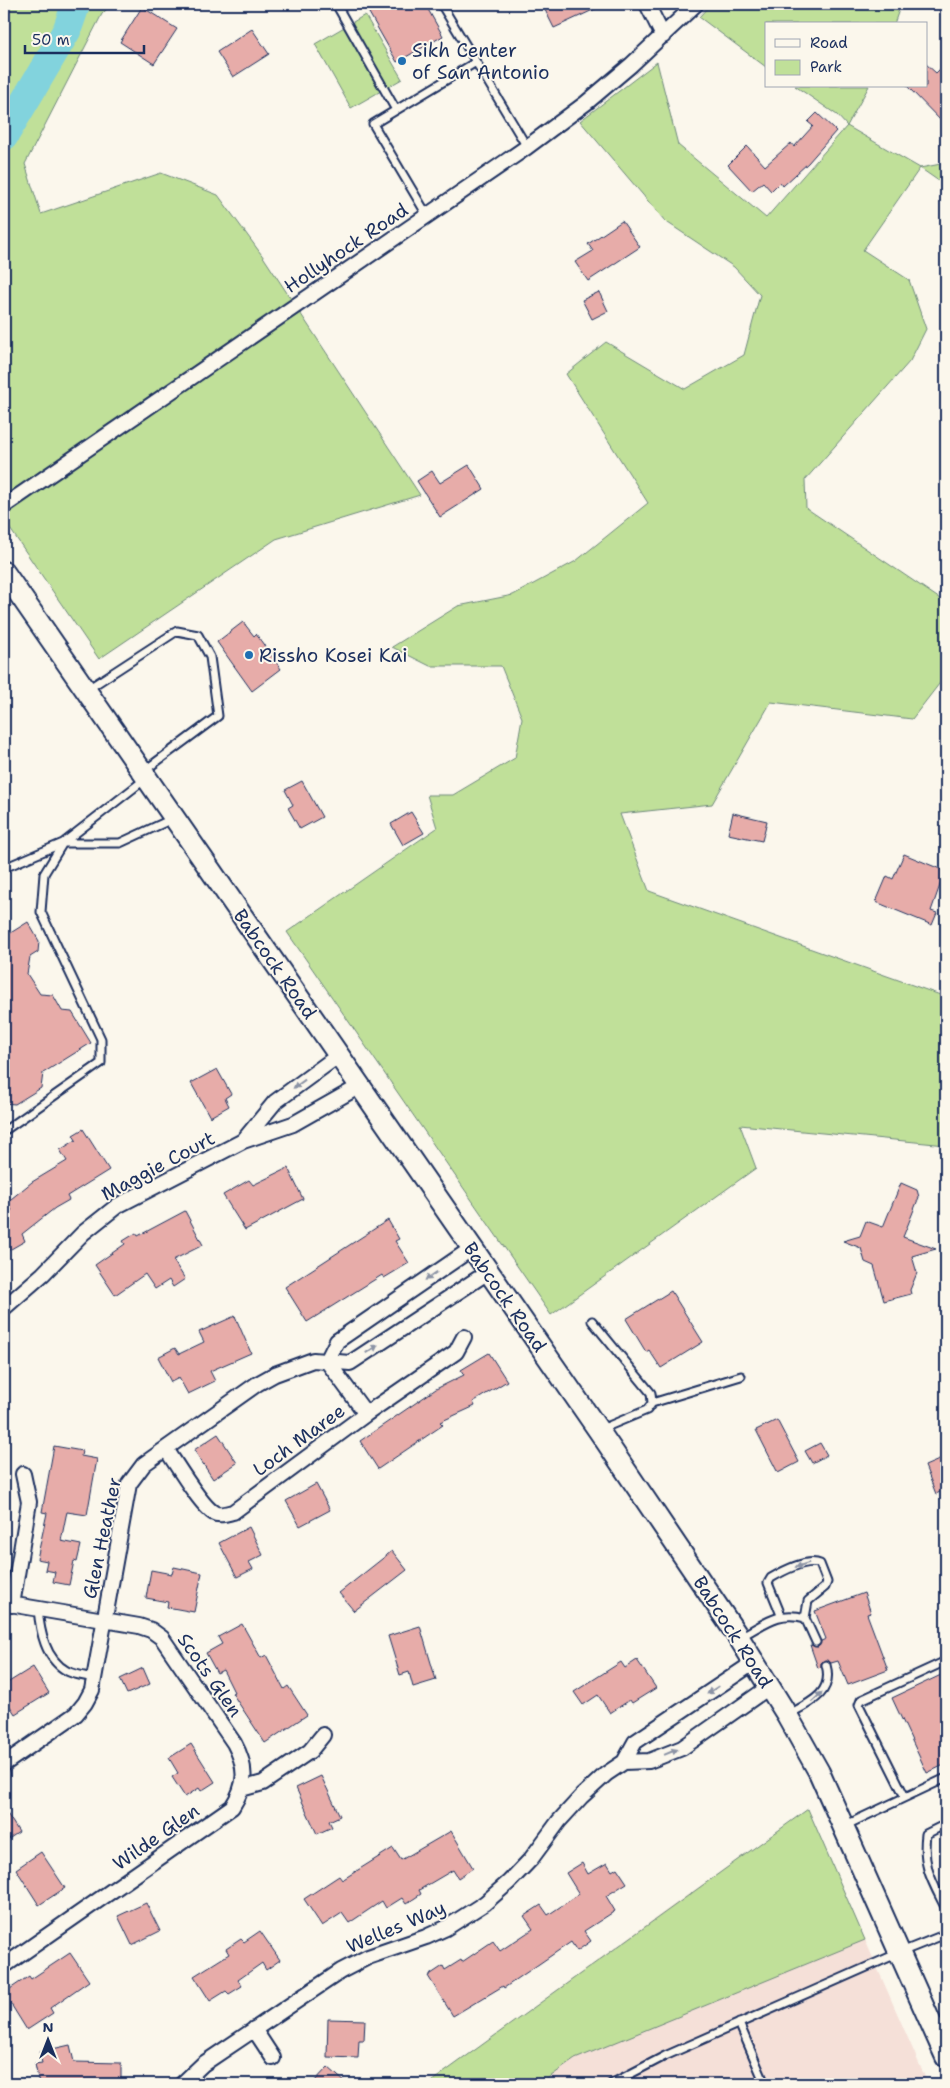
<svg xmlns="http://www.w3.org/2000/svg" width="950" height="2088" font-family="'Shantell Sans',sans-serif">
<style>
.built{fill:#f5e0d8}
.green{fill:#c0e099;stroke:#6e887c}
.lines{fill:none;stroke-linecap:round;stroke-linejoin:round}
.river{stroke:#82d3dd;stroke-width:29}
.building{fill:#e7aca9;stroke:#1b2f5e}
.service-casing{stroke:#1b2f5e;stroke-width:11}
.minor-casing{stroke:#1b2f5e;stroke-width:18}
.secondary-casing{stroke:#1b2f5e;stroke-width:24}
.service{stroke:#fbf7ec;stroke-width:7}
.minor{stroke:#fbf7ec;stroke-width:14}
.secondary{stroke:#fbf7ec;stroke-width:20}
.oneway{fill:#8b93a5}
.poi-dot{fill:#1f6fb2;stroke:#fbf7ec;stroke-width:2}
.labels{text-anchor:middle;dominant-baseline:central;stroke-width:4;stroke-linejoin:round;paint-order:stroke}
.poi-label{font-size:19px;fill:#1b2f5e;stroke:#fbf7ec;text-anchor:start}
.street-label{font-size:19px;fill:#1b2f5e;stroke:#fbf7ec}
</style>
<rect width="100%" height="100%" fill="#fbf7ec"/>
<filter id="ink" filterUnits="userSpaceOnUse"><feTurbulence type="fractalNoise" baseFrequency=".02" numOctaves="2"/><feDisplacementMap in="SourceGraphic" scale="10" xChannelSelector="R" yChannelSelector="G"/><feConvolveMatrix kernelMatrix="1 2 1 2 8 2 1 2 1" color-interpolation-filters="sRGB"/></filter>
<g filter="url(#ink)">
<!-- built -->
<path class="built" d="M808 1809 928 2084H428L671 1907Z"/>
<!-- green -->
<path class="green" d="M4 4H112L102 14 25 164 41 214 161 173 218 195 264 258 420 495 276 539 99 659 4 520Z
M711 4H901L894 24H766V67L699 17Z
M365 15 402 79 351 108 315 44Z
M657 62 678 145 766 218 847 126 837 115 795 86H869L847 126 920 168 946 163V186L920 168 863 250 909 280 926 329 910 361 805 480 806 508 946 603V675L912 719 771 702 712 804 620 814 649 891 946 997V1145L740 1125 756 1168 551 1315 287 932 437 828 427 795H453L515 758 522 718 501 666H430L392 647 458 606 513 595 576 561 648 503 566 374 606 342 685 389 744 355 760 295 734 267 665 221 580 121Z
M808 1809 865 1940 575 2059 540 2084H428Z"/>
<g class="lines">
<!-- river -->
<path class="river" d="M4 136 67 30 76 4"/>
</g>
<!-- building -->
<path class="building" d="M364 4H425L443 36 397 62Z
M542 4H606L554 28Z
M142 7 177 29 154 64 120 42Z
M252 29 269 54 233 77 217 52Z
M946 63V126L907 86H926V64L936 73Z
M817 113 836 131 808 163 783 186 780 182 771 191 763 182 752 191 728 165 747 146 765 166 791 143 794 147 813 126 808 122Z
M622 221 640 247 588 281 575 262 593 251 588 244Z
M599 292 608 311 592 319 582 300Z
M469 465 484 489 440 517 417 481 432 471 440 483Z
M243 622 254 636 256 634 281 669 252 691 217 642Z
M302 781 322 817 300 829 288 808 293 805 285 790Z
M411 812 424 833 403 845 391 824Z
M733 813 767 821 762 841 728 834Z
M904 854 945 871 931 911 937 913 932 925 876 902 887 876 893 879Z
M28 922 39 941 38 952 30 957 27 974 40 994 53 995 62 1011 72 1012 91 1043 43 1073 41 1088 15 1104 4 1103V937Z
M217 1069 231 1094 225 1098 229 1106 210 1117 191 1083Z
M83 1129 109 1170 67 1196 69 1200 55 1208 22 1234 25 1241 4 1253V1215L12 1210 6 1203 32 1182 67 1161 60 1150 76 1140 73 1135Z
M288 1168 303 1199 245 1230 223 1195 249 1180 253 1185Z
M901 1183 917 1190 919 1197 903 1237 936 1249 912 1256 917 1273 910 1290 911 1294 884 1301 874 1266 865 1262 861 1248 843 1241 860 1236 866 1221 883 1227Z
M185 1211 203 1245 173 1260 185 1279 173 1287 169 1280 155 1289 145 1274 115 1295 95 1265 125 1244 123 1241 136 1233 138 1236Z
M388 1220 399 1239 395 1241 409 1263 384 1278 382 1275 307 1322 285 1287Z
M671 1291 703 1342 661 1368 649 1350 646 1352 626 1319Z
M235 1316 251 1353 210 1371 215 1381 188 1394 179 1378 171 1382 158 1357 175 1348 179 1354 204 1342 199 1332Z
M489 1353 507 1381 473 1402 475 1406 440 1422 443 1425 378 1469 360 1441 436 1389 464 1375 461 1370Z
M777 1420 799 1462 778 1473 756 1430Z
M218 1434 237 1463 213 1479 194 1450Z
M820 1443 827 1455 812 1463 805 1451Z
M54 1446 82 1451 81 1456 97 1459 87 1515 67 1512 66 1516 61 1541 81 1545 77 1562 74 1561 69 1585 53 1582 55 1572 45 1570 47 1561 37 1559 47 1513 42 1512Z
M946 1457V1489L936 1494 925 1466Z
M316 1484 330 1510 300 1526 286 1501Z
M249 1527 263 1555 249 1562 253 1569 237 1577 219 1543Z
M392 1551 407 1570 354 1611 339 1593Z
M174 1567 202 1573 194 1612 167 1607 168 1602 146 1598 151 1570 172 1574Z
M864 1593 871 1613 867 1614 888 1670 848 1685 838 1661 831 1663 825 1660 821 1663V1667L818 1668 810 1645 818 1647 821 1641 826 1639 815 1611Z
M242 1624 261 1658 266 1655 284 1689 288 1686 307 1715 265 1743 232 1693 234 1692 223 1670 217 1673 206 1653 222 1644 218 1637Z
M420 1626 436 1680 413 1687 409 1672 400 1675 388 1636Z
M637 1660 656 1688 632 1703 630 1700 610 1713 598 1695 583 1705 574 1692 621 1662 625 1668Z
M33 1667 49 1693 15 1714 4 1697V1685Z
M143 1668 150 1684 127 1694 120 1679Z
M941 1675 946 1687V1764L927 1773 892 1698Z
M191 1744 215 1782 201 1791 199 1788 185 1797 172 1777 178 1773 169 1758Z
M321 1776 340 1816 329 1821 332 1827 317 1834 296 1788Z
M4 1809 19 1832 4 1842Z
M451 1831 473 1868 458 1878 453 1870 419 1890 421 1894 406 1904 402 1898 386 1908 382 1901 349 1923 342 1913 322 1926 304 1899 339 1876 342 1880 393 1848 401 1860Z
M41 1852 65 1888 39 1905 16 1869Z
M582 1863 588 1874 607 1863 612 1871 617 1868 627 1883 606 1896 615 1911 584 1931 591 1941 577 1951 571 1942 504 1988 503 1986 453 2016 428 1976 443 1966 445 1970 461 1960 462 1962 493 1941 500 1951 533 1929 524 1916 541 1905 548 1915 579 1894 566 1873Z
M146 1903 160 1931 132 1945 118 1916Z
M260 1931 280 1960 266 1970 262 1963 238 1980 242 1986 229 1994 226 1991 210 2001 194 1976 229 1954 226 1949 241 1939 244 1942Z
M70 1953 89 1981 50 2008 53 2013 27 2030 4 1993 29 1976 31 1979Z
M328 2019 365 2020 364 2040H359L358 2058 327 2057Z
M70 2045 74 2062 121 2063V2084H39L35 2064 42 2063 39 2052Z
M328 2067 347 2084H312Z"/>
<g class="lines">
<!-- service casing -->
<g class="service-casing">
<path id="service" d="M336 4 396 110
M441 4 476 62
M427 215 373 124 476 62 527 147
M88 689 177 631 198 635 210 657 218 716 144 771
M4 868 63 843 144 780
M4 1131 101 1063V1039L41 912 44 874 63 843H120L172 819
M592 1321 651 1393 652 1403 647 1410 599 1430
M652 1403 741 1376
M38 1609C40 1631 45 1659 67 1671 75 1675 86 1676 94 1678
M781 1615 768 1583 771 1578C783 1571 807 1558 820 1564L827 1582 825 1587 808 1601 805 1618
M740 1637C764 1625 777 1610 805 1618L816 1642
M789 1714C810 1703 834 1693 826 1665
M905 1797 859 1705 861 1700 946 1661
M946 1824 926 1834C922 1867 932 1881 946 1909
M844 1826 946 1778
M739 2023 765 2084
M611 2084 665 2056 901 1952 946 1934"/>
</g>
<!-- minor casing -->
<g class="minor-casing">
<path id="minor" d="M647 4 663 36
M4 506 527 147 586 103 631 65 696 4
M339 1055 275 1102 243 1141 293 1124 360 1086
M4 1308 43 1274 83 1233 117 1206 243 1141
M327 1361 337 1341 471 1249
M327 1361 366 1414
M166 1449C175 1462 201 1506 214 1513 219 1516 228 1513 233 1512L366 1414 456 1352 464 1337
M4 1603 139 1626 151 1630 162 1638 234 1743C247 1767 247 1784 232 1807L4 1966
M12 1605 29 1502 23 1474
M624 1762 649 1761 682 1748 769 1687
M4 1764 76 1714 85 1703 92 1690 129 1484 144 1464 257 1384 275 1374 313 1360 350 1363 488 1272
M241 1789 263 1783 310 1751 323 1735
M254 2029 273 2058
M182 2084 203 2064 341 1971 368 1957 426 1937 446 1928 485 1903 509 1882 531 1859 559 1821 582 1796 606 1774 624 1762 635 1742 753 1663"/>
</g>
<!-- secondary casing -->
<g class="secondary-casing">
<path id="secondary" d="M4 572 599 1431 739 1638 787 1715 819 1772 946 2057"/>
</g>
<!-- service -->
<use href="#service" class="service"/>
<!-- minor -->
<use href="#minor" class="minor"/>
<!-- secondary -->
<use href="#secondary" class="secondary"/>
</g>
<!-- one-way arrows -->
<defs><path id="oneway-solid" d="M-6-.8H1V-3.2L6.5 0L1 3.2V.8H-6Z" transform="scale(1.25)"/></defs>
<g class="oneway">
<use href="#oneway-solid" transform="translate(299 1084) rotate(144)"/>
<use href="#oneway-solid" transform="translate(431 1276) rotate(145)"/>
<use href="#oneway-solid" transform="translate(372 1349) rotate(-33)"/>
<use href="#oneway-solid" transform="translate(802 1565) rotate(162)"/>
<use href="#oneway-solid" transform="translate(713 1690) rotate(146)"/>
<use href="#oneway-solid" transform="translate(817 1697) rotate(-43)"/>
<use href="#oneway-solid" transform="translate(671 1752) rotate(-22)"/>
</g>
</g>
<!-- markers -->
<g class="poi-dot">
<circle cx="402" cy="61" r="5"/>
<circle cx="249" cy="655" r="5"/>
</g>
<g class="labels">
<!-- poi labels -->
<g class="poi-label">
<text x="412" y="50">Sikh Center<tspan x="412" dy="22">of San Antonio</tspan></text>
<text x="259" y="655">Rissho Kosei Kai</text>
</g>
<!-- street labels -->
<g class="street-label">
<text transform="translate(346 248) rotate(-34)">Hollyhock Road</text>
<text transform="translate(275 964) rotate(55)">Babcock Road</text>
<text transform="translate(158 1166) rotate(-28)">Maggie Court</text>
<text transform="translate(505 1297) rotate(55)">Babcock Road</text>
<text transform="translate(299 1440) rotate(-36)">Loch Maree</text>
<text transform="translate(102 1538) rotate(-78)">Glen Heather</text>
<text transform="translate(733 1632) rotate(57)">Babcock Road</text>
<text transform="translate(210 1675) rotate(55)">Scots Glen</text>
<text transform="translate(156 1837) rotate(-35)">Wilde Glen</text>
<text transform="translate(396 1927) rotate(-23)">Welles Way</text>
</g>
</g>
<!-- margin -->
<rect width="950" height="2088" fill="none" stroke="#fbf7ec" stroke-width="20"/>
<rect x="10" y="10" width="930" height="2068" fill="none" stroke="#1b2f5e" stroke-width="2" filter="url(#ink)"/>
<!-- legend -->
<rect x="765" y="22" width="162" height="65" fill="#fbf7ec" stroke="#a1a7b3"/>
<rect x="775" y="39" width="25" height="8" fill="#fbf7ec" stroke="#a1a7b3"/>
<text x="810" y="48" font-size="15" fill="#1b2f5e">Road</text>
<rect x="775" y="60" width="25" height="15" fill="#c0e099" stroke="#a1a7b3"/>
<text x="810" y="72" font-size="15" fill="#1b2f5e">Park</text>
<!-- north arrow -->
<g transform="translate(48 2040)" stroke="#fbf7ec" stroke-width="4" paint-order="stroke">
<path d="M0-4L9 19L0 12L-9 19Z" fill="#1b2f5e"/>
<text y="-8" font-size="14" font-weight="bold" text-anchor="middle" fill="#1b2f5e">N</text>
</g>
<!-- scale -->
<path d="M25 45v8h119v-8" fill="none" stroke="#1b2f5e" stroke-width="2.5"/>
<text x="32" y="45" font-size="15" fill="#1b2f5e" stroke="#fbf7ec" stroke-width="4" paint-order="stroke">50 m</text>
</svg>
